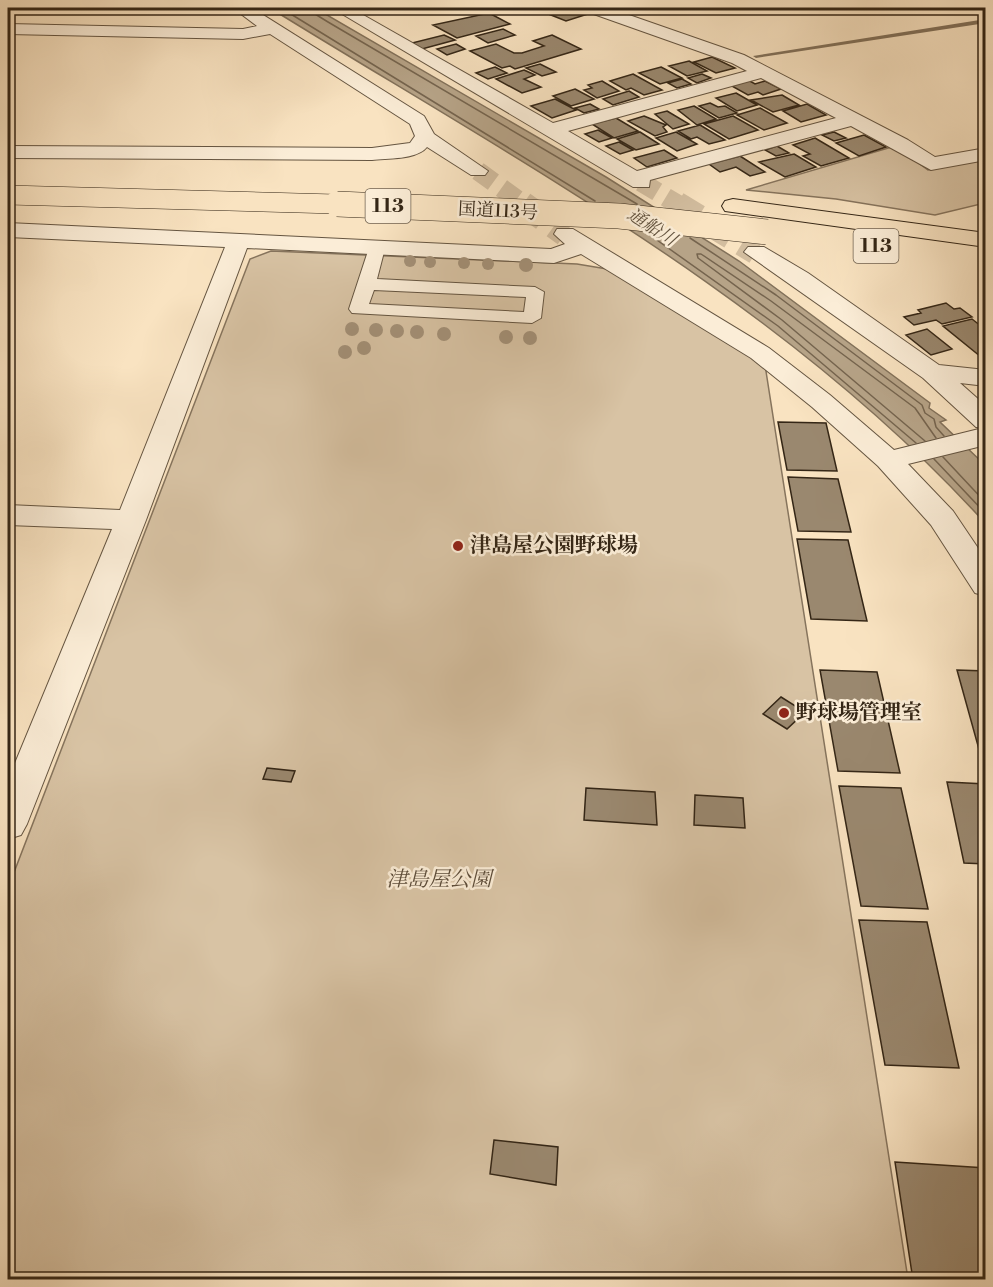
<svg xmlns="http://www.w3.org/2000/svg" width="993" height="1287" font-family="'Libre Bodoni','Noto Serif JP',serif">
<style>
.green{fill:#d8c3a4;stroke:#86745d;stroke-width:1.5}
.water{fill:#b6a387;stroke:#82715a;stroke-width:1.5}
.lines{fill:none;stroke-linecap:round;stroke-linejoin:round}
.shore{stroke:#75644e;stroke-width:1.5}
.stream{fill:#82715a;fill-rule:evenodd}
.building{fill:#9a886f;stroke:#342616;stroke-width:1.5}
.street-tunnel-far1{stroke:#d2bd9f;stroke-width:19;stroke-dasharray:19 10;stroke-linecap:butt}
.street-tunnel{stroke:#d2bd9f;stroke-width:25;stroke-dasharray:25 13;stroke-linecap:butt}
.lane-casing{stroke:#655541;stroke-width:2}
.street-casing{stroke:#655541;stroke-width:2}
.highway-casing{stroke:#342616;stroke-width:2}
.lane{fill:#fbedd7;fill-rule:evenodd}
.street{fill:#fbedd7;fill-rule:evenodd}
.highway{fill:#f9e3c1;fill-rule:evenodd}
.highway-bridge-far1-casing{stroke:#342616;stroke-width:20;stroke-linecap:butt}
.highway-bridge-casing{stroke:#342616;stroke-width:26;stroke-linecap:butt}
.highway-bridge-far1{stroke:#f9e3c1;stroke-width:19}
.highway-bridge{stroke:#f9e3c1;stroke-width:25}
.tree{fill:#a39077}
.poi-dot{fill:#8f2418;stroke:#fbedd7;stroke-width:2}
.labels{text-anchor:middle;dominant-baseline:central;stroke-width:5;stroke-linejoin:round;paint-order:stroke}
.far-street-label{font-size:18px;fill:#342616;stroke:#fbedd7}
.far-water-label{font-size:18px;font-style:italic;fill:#62523e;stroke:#fbedd7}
.shield{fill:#fbedd7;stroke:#706250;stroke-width:1.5}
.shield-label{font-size:20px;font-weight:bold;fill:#342616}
.poi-label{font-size:21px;font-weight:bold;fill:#342616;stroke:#fbedd7;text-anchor:start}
.park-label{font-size:21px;font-style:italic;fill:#5d4d3a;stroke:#fbedd7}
</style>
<rect width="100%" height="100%" fill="#f9e3c1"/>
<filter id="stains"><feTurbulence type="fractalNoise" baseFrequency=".00333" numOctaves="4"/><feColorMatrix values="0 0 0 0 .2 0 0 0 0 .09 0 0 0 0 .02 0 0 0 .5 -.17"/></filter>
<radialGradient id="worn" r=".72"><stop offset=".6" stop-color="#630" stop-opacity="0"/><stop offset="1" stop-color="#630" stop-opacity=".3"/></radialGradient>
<!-- green -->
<path class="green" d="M895 146 928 170 985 159V203L935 215 836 199 746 190Z
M271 251 577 264 607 269 765 365 908 1279H8V888L250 259Z"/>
<!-- water -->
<path class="water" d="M270 8H315L606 177 739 261 930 403 929 408 946 420 940 422 985 465V523C786 303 519 162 270 8Z"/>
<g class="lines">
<!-- shore -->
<path class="shore" d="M281 8 595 201
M313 8 315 14 328 22 637 204
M647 233 778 326 916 443
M690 238 776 295 922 405 925 413 934 419 936 427 944 436
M925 441 782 320 698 258 697 254H701L771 301 915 408 936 438
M943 457 986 503
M934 459 986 514"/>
<!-- stream -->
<path class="stream" d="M986 19V23L756 58 753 56Z"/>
</g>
<!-- building -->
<path class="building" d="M371 8H407L381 14Z
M575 8 591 13 566 21 551 15Z
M489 13 510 24 457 38 433 25Z
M503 29 515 35 488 43 476 36Z
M444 35 455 40 422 49 412 43Z
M552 35 581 49 515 69 510 66 502 68 470 51 496 44 514 53H522L544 46 533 41Z
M456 44 465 49 447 55 437 49Z
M712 57 735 68 716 73 694 62Z
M689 61 707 71 687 76 669 66Z
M540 64 556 72 542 76 526 68Z
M495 67 507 73 488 79 476 73Z
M661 67 682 78 660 84 639 73Z
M524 70 535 75 524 79 541 87 522 93 496 79Z
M633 74 662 90 644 95 631 88 626 90 610 81Z
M702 74 711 78 697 83 688 78Z
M682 79 691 84 677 88 668 83Z
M748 80 755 84 765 81 781 89 763 95 758 92 748 95 730 85Z
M602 81 619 91 597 98 584 90 592 88 588 85Z
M575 89 594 99 571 106 553 96Z
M629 91 639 97 613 105 603 99Z
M736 93 757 105 737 111 716 98Z
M782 95 799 105 773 112 751 100Z
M555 99 576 110 552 118 531 106Z
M710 103 718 107 725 106 737 113 719 118 699 106Z
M590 104 599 109 584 113 575 108Z
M807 104 826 115 801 122 783 111Z
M694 106 716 119 697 125 678 110Z
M760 108 787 123 764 130 737 115Z
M667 111 689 124 673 129 655 114Z
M644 116 666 125 663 127 667 132 655 136 628 121Z
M733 116 758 130 729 139 704 124Z
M616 118 638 131 614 138 592 124Z
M700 125 725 140 709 144 697 137 691 139 678 131Z
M598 130 612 138 599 142 585 134Z
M640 132 659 144 636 150 617 139Z
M676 132 697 144 677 151 656 138Z
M834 132 846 138 834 141 822 135Z
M864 135 886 147 859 156 836 143Z
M815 138 849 158 821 166 803 156 810 154 793 145Z
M619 142 633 150 620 154 606 146Z
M777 146 789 153 776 156 765 150Z
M664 150 677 158 647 167 634 158Z
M794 154 816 167 785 177 759 162Z
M740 156 765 172 750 176 736 167 720 172 709 164Z
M946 303 954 309 960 308 972 317 942 324 936 320 914 325 904 317 921 313 918 310Z
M972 319 986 330V361L943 326Z
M927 329 952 349 931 355 906 335Z
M778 422 826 423 837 471 787 470Z
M788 477 838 479 851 532 798 531Z
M797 539 848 540 867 621 811 619Z
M820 670 877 672 900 773 838 771Z
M957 670 986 671V771H985Z
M781 697 805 712 787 729 763 714Z
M267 768 295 771 291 782 263 779Z
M947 782 986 784V864L964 863Z
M839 786 901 788 928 909 861 906Z
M586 788 655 792 657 825 584 820Z
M695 795 743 798 745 828 694 825Z
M859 920 927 922 959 1068 885 1065Z
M494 1140 558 1147 556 1185 490 1174Z
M895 1162 986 1168V1280H913Z"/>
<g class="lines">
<!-- street-tunnel-far1 -->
<path class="street-tunnel-far1" d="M478 171 525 205
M641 182 679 205"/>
<!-- street-tunnel -->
<path class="street-tunnel" d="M523 204 565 234
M677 204 756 252"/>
<!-- lane casing -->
<g class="lane-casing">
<path id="lane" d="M377 243 385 248 377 279 535 287 544 292 541 318 532 323 352 313 349 309 369 248ZM374 290 526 297 524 312 369 304Z"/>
</g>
<!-- street casing -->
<g class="street-casing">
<path id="street" d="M233 8H252L424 116 434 134 488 171 485 175H471L427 147C417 160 387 158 372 160L8 158V146L372 148 410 143 415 136 410 124 270 34 243 39 8 34V24L243 29 257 26Z
M332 8H351L553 123 747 71 732 63 588 12 586 8H609L744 55 908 140 935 157 986 148V160L931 170 851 126 650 180 649 187H633ZM761 78 836 118 637 171 568 131Z
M8 223 551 249 565 244 554 234 557 229H573L769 348 830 395 894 450 983 428 976 427 923 378 744 252 748 247H764L808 273 939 365 986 370V386L960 383 986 406V445L908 464 953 511 986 560V596L975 593 931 525 878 466 812 407 751 358 581 254 554 263 247 248 146 520 27 824 21 835 8 839V780L112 529 8 525V505L120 510 225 247 8 237Z"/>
</g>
<!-- highway casing -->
<g class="highway-casing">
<path id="highway" d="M733 199 986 233V247L725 211 722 206 725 201Z"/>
</g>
<!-- lane -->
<use href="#lane" class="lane"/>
<!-- street -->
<use href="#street" class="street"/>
<!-- highway -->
<use href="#highway" class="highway"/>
<!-- highway-bridge-far1 casing -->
<g class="highway-bridge-far1-casing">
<path id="highway-bridge-far1" d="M8 195 371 205"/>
</g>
<!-- highway-bridge casing -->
<g class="highway-bridge-casing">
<path id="highway-bridge" d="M337 204 619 216 767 232"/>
</g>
<!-- highway-bridge-far1 -->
<use href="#highway-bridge-far1" class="highway-bridge-far1"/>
<!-- highway-bridge -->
<use href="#highway-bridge" class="highway-bridge"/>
</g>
<!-- trees -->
<g class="tree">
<circle cx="410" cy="261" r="6"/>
<circle cx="430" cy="262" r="6"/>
<circle cx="464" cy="263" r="6"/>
<circle cx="488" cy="264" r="6"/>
<circle cx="526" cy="265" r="7"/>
<circle cx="352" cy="329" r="7"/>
<circle cx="376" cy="330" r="7"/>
<circle cx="397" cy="331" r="7"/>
<circle cx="417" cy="332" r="7"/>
<circle cx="444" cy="334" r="7"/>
<circle cx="506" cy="337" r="7"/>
<circle cx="530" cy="338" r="7"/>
<circle cx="364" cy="348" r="7"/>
<circle cx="345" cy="352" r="7"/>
</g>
<!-- markers -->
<g class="poi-dot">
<circle cx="458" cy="546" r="6"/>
<circle cx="784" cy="713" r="6"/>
</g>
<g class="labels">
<!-- far-street labels -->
<g class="far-street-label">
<text transform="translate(498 211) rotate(3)">国道113号</text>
</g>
<!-- far-water labels -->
<g class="far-water-label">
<text transform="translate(652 227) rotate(33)">通船川</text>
</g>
<!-- shield labels -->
<g class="shield">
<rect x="365.5" y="189" width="45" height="34" rx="4.5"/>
<rect x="853.5" y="229" width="45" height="34" rx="4.5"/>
</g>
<g class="shield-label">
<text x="388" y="206">113</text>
<text x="876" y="246">113</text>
</g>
<!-- poi labels -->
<g class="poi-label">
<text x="470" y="546">津島屋公園野球場</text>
<text x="796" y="713">野球場管理室</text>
</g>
<!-- park labels -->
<g class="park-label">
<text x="439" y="880">津島屋公園</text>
</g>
</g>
<!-- margin -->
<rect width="993" height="1287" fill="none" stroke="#f9e3c1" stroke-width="30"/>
<rect x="9" y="9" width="975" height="1269" fill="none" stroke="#342616" stroke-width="3"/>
<rect x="15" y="15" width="963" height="1257" fill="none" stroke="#342616" stroke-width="1.5"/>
<rect width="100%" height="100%" filter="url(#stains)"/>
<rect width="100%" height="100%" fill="url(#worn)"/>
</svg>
